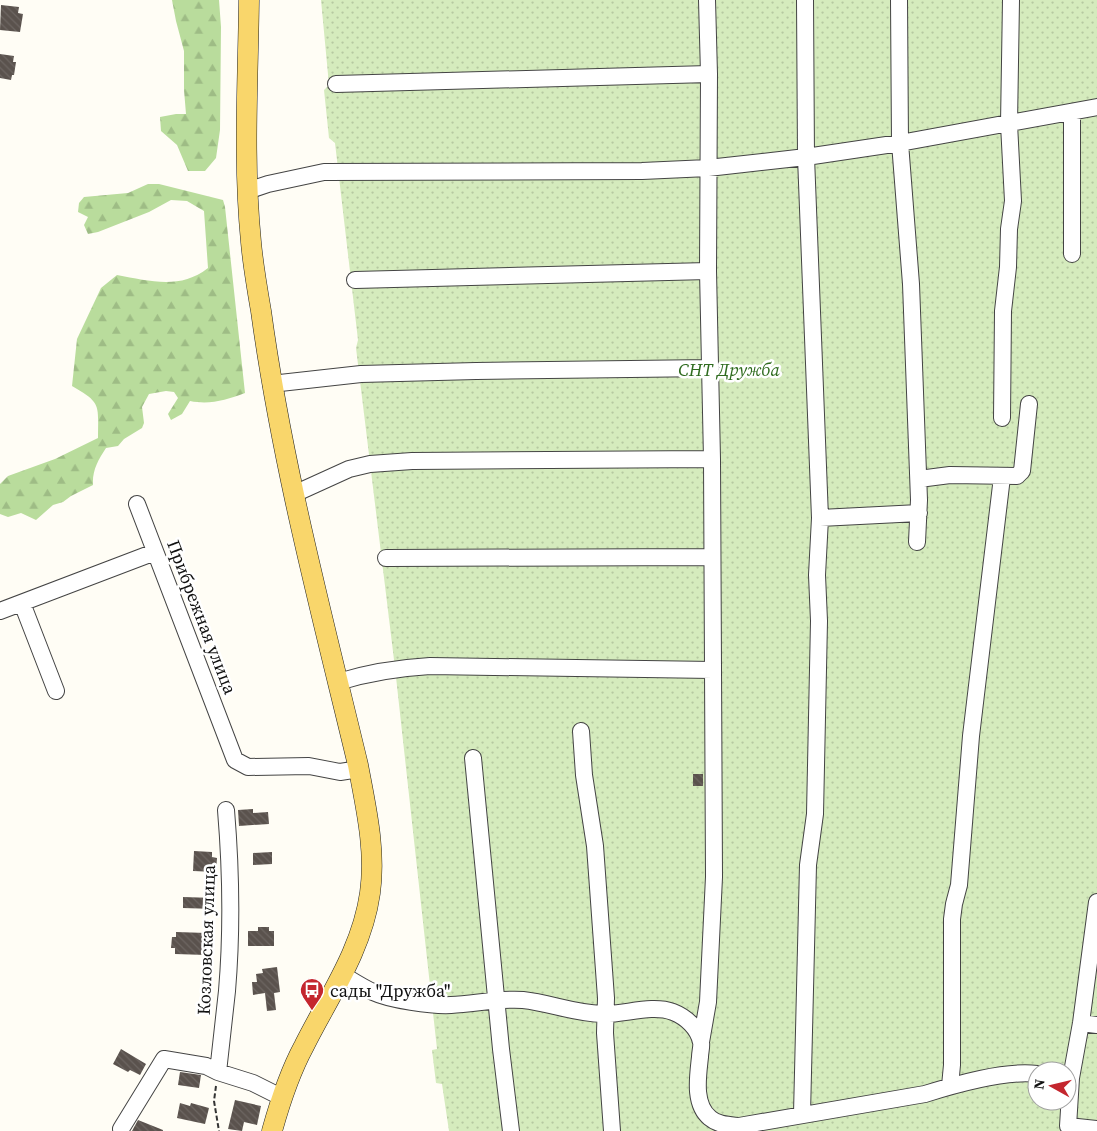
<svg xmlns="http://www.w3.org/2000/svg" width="1097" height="1131" font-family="'Source Serif 4',serif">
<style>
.forest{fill:url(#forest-firs)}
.garden{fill:url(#garden-dots);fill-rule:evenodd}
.building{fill:url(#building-back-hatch)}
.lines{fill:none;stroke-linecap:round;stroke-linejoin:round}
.minor-casing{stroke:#444;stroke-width:18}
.major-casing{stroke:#222;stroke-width:21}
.path{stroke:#333;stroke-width:2;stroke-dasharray:5 2.5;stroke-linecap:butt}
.minor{stroke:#fff;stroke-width:16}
.major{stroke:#f9d66b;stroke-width:20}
.labels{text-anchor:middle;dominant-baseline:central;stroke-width:5;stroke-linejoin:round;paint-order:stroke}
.park-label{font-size:18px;font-style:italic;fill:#2f6b1f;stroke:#fff}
.street-label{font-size:18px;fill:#111;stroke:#fff}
.poi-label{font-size:18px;fill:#111;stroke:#fff;text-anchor:start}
</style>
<defs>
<pattern id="forest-firs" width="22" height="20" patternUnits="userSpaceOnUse" patternTransform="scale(1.25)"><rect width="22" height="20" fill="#b9dc9c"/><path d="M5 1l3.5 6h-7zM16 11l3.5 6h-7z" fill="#9ebc85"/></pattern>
<pattern id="garden-dots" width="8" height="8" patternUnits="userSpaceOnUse" patternTransform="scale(1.25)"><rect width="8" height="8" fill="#d5ebbd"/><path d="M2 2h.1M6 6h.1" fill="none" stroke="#b6c8a1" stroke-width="1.8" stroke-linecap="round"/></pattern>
<pattern id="building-back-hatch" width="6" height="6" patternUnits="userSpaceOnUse" patternTransform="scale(1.25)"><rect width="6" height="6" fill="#5a524d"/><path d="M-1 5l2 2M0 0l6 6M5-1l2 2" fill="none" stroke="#6d6662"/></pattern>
</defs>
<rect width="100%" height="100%" fill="#fffdf5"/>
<!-- forest -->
<path class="forest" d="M172 0H219L221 27 220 130 216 158 205 171H188L177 145 161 131 160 117 176 114H186L184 90V51L176 21Z
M148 184H159L223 200 225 207 245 393C226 400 210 405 190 401L182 414 171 420 168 414 178 398 174 392 166 391 149 394 142 407 144 423 142 428 124 439 118 446 106 448C98 460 92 471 93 485L71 496 63 502 53 505 36 520 21 513 8 517 0 514V484L8 476 55 459 98 438C98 405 102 403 72 386L77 339 101 288 117 275C150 281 180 290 208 268L204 211 187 201 171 200 149 212 98 232 88 234 84 225 88 217 78 212 79 203 84 197 128 193Z"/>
<!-- garden -->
<path class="garden" d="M321 0H1097V1131H449L442 1084 436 1083 432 1050 437 1049 395 668 356 348 358 340 335 143 329 138 324 90 329 85ZM1037 1071H1067V1101H1037Z"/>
<!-- building -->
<path class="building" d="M1 5 19 7 18 13 23 14 20 32 0 30Z
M0 54 14 56 13 62H16L14 75H12L11 80 0 78Z
M693 774H703V786H693Z
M253 809V813L268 812 269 824 239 826 238 810Z
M194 851 212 852V857L217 858 216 872 193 871Z
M272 852V864L253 865V853Z
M183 897 215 898V909L183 908Z
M258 927H269V931H274V946H248V931H258Z
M176 932 207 933 206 955 175 954V948H171L172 937H176Z
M277 967 280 992 274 993 276 1010 267 1011 265 993 253 995 252 982H257L256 974 263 973 262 969Z
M121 1049 146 1064 140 1075 130 1070 128 1072 113 1064Z
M180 1072 201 1075 199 1088 178 1085Z
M235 1100 261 1106 257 1125 244 1122 242 1131 228 1129Z
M180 1103 190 1106 191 1103 209 1108 205 1124 177 1118Z
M138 1120 163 1130V1131H132Z"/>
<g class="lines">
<!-- minor casing -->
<g class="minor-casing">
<path id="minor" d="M899 0 900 143 911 284 919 500 917 542
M336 84 709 74
M247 191 268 184 324 172 642 171 708 168 806 157 900 143 1097 107
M1072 254V112
M355 280 708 271
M271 384 361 374 476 371 711 368
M1002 418 1003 311 1008 267 1009 229 1013 201 1009 124 1011 0
M919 479 950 475 1017 476 1022 471 1029 404
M294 494 349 469 370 464 412 461 712 459
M137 504 235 760 248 767 309 766 340 772 359 769
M820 518 919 513
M386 558 712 557
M22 603 56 691
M0 611 155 552
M338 682C370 672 397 668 430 666L713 670
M581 731 584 775 595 846 606 998 605 1033 612 1131
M473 758 501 1049 511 1131
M1097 902 1081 1023 1071 1078 1068 1126 1097 1129
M343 975C353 981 362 987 373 992 390 1000 432 1006 451 1005 475 1004 499 998 523 1000 550 1003 573 1013 602 1014 624 1015 651 1004 673 1012 686 1017 698 1028 701 1042 702 1046 700 1052 700 1057 698 1076 693 1104 710 1118 718 1125 729 1125 739 1126L925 1094C957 1084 1005 1070 1037 1074
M1081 1023 1097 1025
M701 1042 708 1002 714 877 712 459 708 271 709 74 707 0
M218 1072C221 1045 224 1018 227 991 232 932 231 870 226 810
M950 1086 952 1065V919L954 904 959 885 971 736 1002 477
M802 1114 808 865 815 814 819 621 817 575 820 518 806 157 805 0
M121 1129 164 1059 206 1066 218 1072 253 1083 283 1098"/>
</g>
<!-- major casing -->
<g class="major-casing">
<path id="major" d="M249 0C248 81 243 161 251 242 253 265 257 288 261 311 282 465 322 615 358 765 366 808 376 850 370 893 362 950 329 996 304 1046 290 1072 280 1102 272 1131"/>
</g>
<!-- path -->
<path class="path" d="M216 1086 214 1101 219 1131"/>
<!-- minor -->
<use href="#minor" class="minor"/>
<!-- major -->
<use href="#major" class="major"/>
</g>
<!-- icons -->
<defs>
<g id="bus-pin" transform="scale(1.25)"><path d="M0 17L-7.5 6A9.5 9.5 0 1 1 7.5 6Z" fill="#c4262e" stroke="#fff"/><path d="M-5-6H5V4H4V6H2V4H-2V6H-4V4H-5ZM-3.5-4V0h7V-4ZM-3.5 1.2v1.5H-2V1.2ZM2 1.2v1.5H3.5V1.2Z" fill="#fff"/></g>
</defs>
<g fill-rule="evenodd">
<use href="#bus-pin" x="312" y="990"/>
</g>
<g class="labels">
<!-- park labels -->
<g class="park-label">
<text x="729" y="369">СНТ Дружба</text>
</g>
<!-- street labels -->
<g class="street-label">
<text transform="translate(202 617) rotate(69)">Прибрежная улица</text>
<text transform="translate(206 940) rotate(-88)">Козловская улица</text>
</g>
<!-- poi labels -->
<g class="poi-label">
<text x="330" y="990">сады "Дружба"</text>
</g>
</g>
<!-- north arrow -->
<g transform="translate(1052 1086) rotate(278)"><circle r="24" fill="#ffffff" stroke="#a0a0a0"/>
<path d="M0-4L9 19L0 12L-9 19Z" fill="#c4262e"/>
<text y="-8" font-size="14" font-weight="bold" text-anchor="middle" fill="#111111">N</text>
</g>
</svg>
